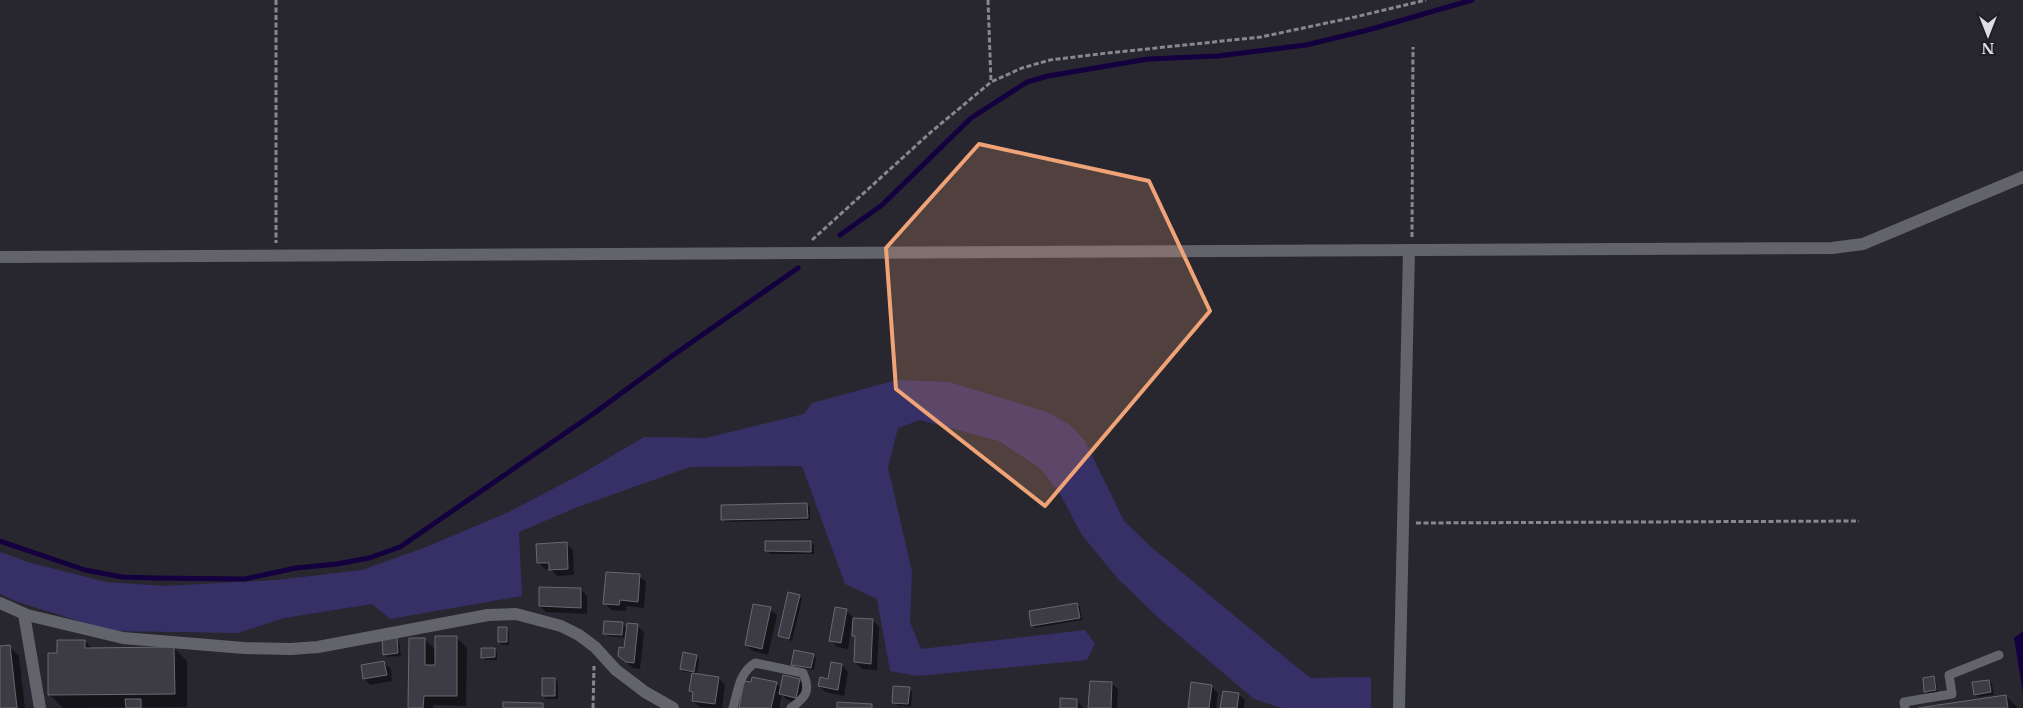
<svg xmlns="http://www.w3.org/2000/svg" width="2023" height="708" font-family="'Libre Baskerville',serif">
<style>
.green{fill:#373066}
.water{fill:#14003f}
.shadow{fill:#0007}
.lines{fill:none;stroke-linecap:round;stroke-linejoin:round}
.stream{stroke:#14003f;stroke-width:5}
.building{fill:#3d3c45;stroke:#686872}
.path{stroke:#87878e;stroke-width:3;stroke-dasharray:5 2.5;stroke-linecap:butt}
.lane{stroke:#63636c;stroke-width:9}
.street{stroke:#63636c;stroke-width:12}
.secondary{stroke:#63636c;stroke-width:12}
.marked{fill:#efa377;fill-opacity:0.2;stroke:#efa377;stroke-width:4;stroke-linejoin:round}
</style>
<rect width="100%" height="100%" fill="#282730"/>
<!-- green -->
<path class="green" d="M897 380 949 382 1047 412 1070 425 1085 441 1124 521 1150 546 1310 678 1371 677V708H1282L1254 699 1162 621 1118 579 1082 535 1060 494 1041 469 999 441 920 420 898 428 888 467 912 572 910 622 921 649 1085 630 1095 644 1087 660 917 676 890 671 877 599 845 584 802 466 690 467 575 508 519 532 522 596 390 619 372 604 284 618 238 633 111 631 15 601 0 594V552L31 563 106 582 164 586 277 580 362 570 426 547 509 512 585 472 644 437 706 438 804 414 812 403Z"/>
<!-- water -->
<path class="water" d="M2023 631V693L2014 638Z"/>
<!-- shadow -->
<path class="shadow" d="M807 504 810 507V520L725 522 723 519Z
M811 542 814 545V554H770L767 551Z
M566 543 573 550 574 575 557 576 550 569H545L538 563Z
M639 576 646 582 644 608 626 606V611L611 610 605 603Z
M581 589 587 596V614L546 612 540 606Z
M799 596 802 599 792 641 782 638 779 636Z
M1077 604 1080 607 1082 620 1035 628 1032 625Z
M770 609 777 615 768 655 753 651 746 645Z
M846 611 853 617 848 649 837 647 831 640Z
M873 620 879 627 877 670 862 669 855 662 857 638 853 635Z
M622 624 627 629 637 626 644 632 640 669 633 668 619 656 625 649 626 638 608 636 605 633Z
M506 629 509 632V645H502L499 642Z
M457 638 467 648 466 706 433 705V708H410L424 639 436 650Z
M396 639 399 642 401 656 387 657 384 654Z
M85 641 93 649 174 648 187 661V707L63 708 50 695 58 654Z
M9 646 19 656 25 708H0V647Z
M494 649 497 652V660H485L482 657Z
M813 655 816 658 814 670 796 667 793 664Z
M696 656 699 659 697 675 719 678 725 685 722 708 700 707 693 700 694 694 691 691 693 673 684 672 681 669Z
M384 663 391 669 392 681 370 685 364 678Z
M842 665 848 672 844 696 826 692 819 686 829 680Z
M1933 678 1936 681 1938 693 1929 694 1926 691Z
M555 679 558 682V699H546L543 696Z
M799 680 805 686 802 704 787 700 782 695 779 708H740L776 683 782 689Z
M1989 681 1992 684 1994 695 1978 697 1975 694Z
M1112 683 1118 690 1117 708H1090Z
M1211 686 1218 693 1216 708H1189Z
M909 689 912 692 911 707 897 705 894 702Z
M1238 694 1245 700 1244 708H1222Z
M2006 696 2018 708H1927Z
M1077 700 1083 708H1061Z"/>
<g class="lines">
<!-- stream -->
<path class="stream" d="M840 235 882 205 971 118 1027 82 1048 76 1148 59 1218 56 1306 45 1368 30 1472 0
M0 541 85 570 122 577 154 578 245 579 296 568 337 564 369 558 400 547 593 414 672 356 798 268"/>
</g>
<!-- building -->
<path class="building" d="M807 503 808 518 721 520V505Z
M765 541H811V552L765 551Z
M567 542 568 569 549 570V563H537L536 544Z
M606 572 640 574 638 602 620 600 619 605 603 604Z
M539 587 581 588V608L539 606Z
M788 592 800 595 789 639 778 636Z
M1077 603 1080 618 1031 626 1029 611Z
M753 604 771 607 762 649 745 645Z
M835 607 847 609 841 643 829 641Z
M853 618 873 619 871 664 854 662 855 636H852Z
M604 621 623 622 622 635 603 634Z
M627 623 638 624 634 663 626 662 618 656 619 647 624 648Z
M498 627H507V642H498Z
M435 636H457V696H424L423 708H408L409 638H425V665H435Z
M397 638 398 653 383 655 382 639Z
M57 640H85V648L174 647 175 694 48 695V653H57Z
M10 645 17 708H0V646Z
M481 648H495V657L481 658Z
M794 650 814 654 811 668 791 665Z
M683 652 697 655 694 672 680 669Z
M384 661 387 675 363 679 361 665Z
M831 662 842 664 838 690 818 686 820 677 828 679Z
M692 673 719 677 715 704 692 701 693 692 689 691Z
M783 675 800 679 796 698 779 694Z
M1934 676 1936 690 1924 692 1923 678Z
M752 677 777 682 771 708H739L744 681 751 682Z
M542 678H555V696H542Z
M1989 680 1991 692 1974 695 1972 682Z
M1090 681 1112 682 1111 708H1088Z
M1191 682 1212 685 1209 708H1188Z
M893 686 910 687 908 704 892 703Z
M1223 691 1239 693 1237 708H1220Z
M2006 695 2008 708H1918Z
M1060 698 1077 699V708H1060Z
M125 699H141V708H126Z
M503 702 543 703V708H503Z
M837 702 872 704V708H837Z"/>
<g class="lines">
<!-- path -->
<path class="path" d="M276 0V243
M988 0 991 82
M1412 237 1413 47
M812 240 931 132 991 82 1022 68 1050 60 1099 54 1261 37 1355 17 1426 0
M1416 523 1859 521
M593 708 594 666"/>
<!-- lane -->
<path class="lane" d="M733 708C738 691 739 673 755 663L803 673C811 691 806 697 791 708
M1905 708 1904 702 1952 694 1949 675 1999 655"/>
<!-- street -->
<path class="street" d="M0 603 27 615 123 638 244 648 291 649 318 647 488 615 516 614 561 626 579 635 595 647 616 670 645 692 673 708
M24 614 40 708
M1399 708 1409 250"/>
<!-- secondary -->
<path class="secondary" d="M0 257 1832 248 1863 244 2023 177"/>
</g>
<!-- marked area -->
<path class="marked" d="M979 144 1149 181 1210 311 1045 506 896 389 886 248Z"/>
<!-- north arrow -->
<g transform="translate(1988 35) rotate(180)" stroke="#1e1e26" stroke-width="4" paint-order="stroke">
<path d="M0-4L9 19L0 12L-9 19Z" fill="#dddde2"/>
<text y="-8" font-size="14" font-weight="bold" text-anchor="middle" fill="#dddde2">N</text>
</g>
</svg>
